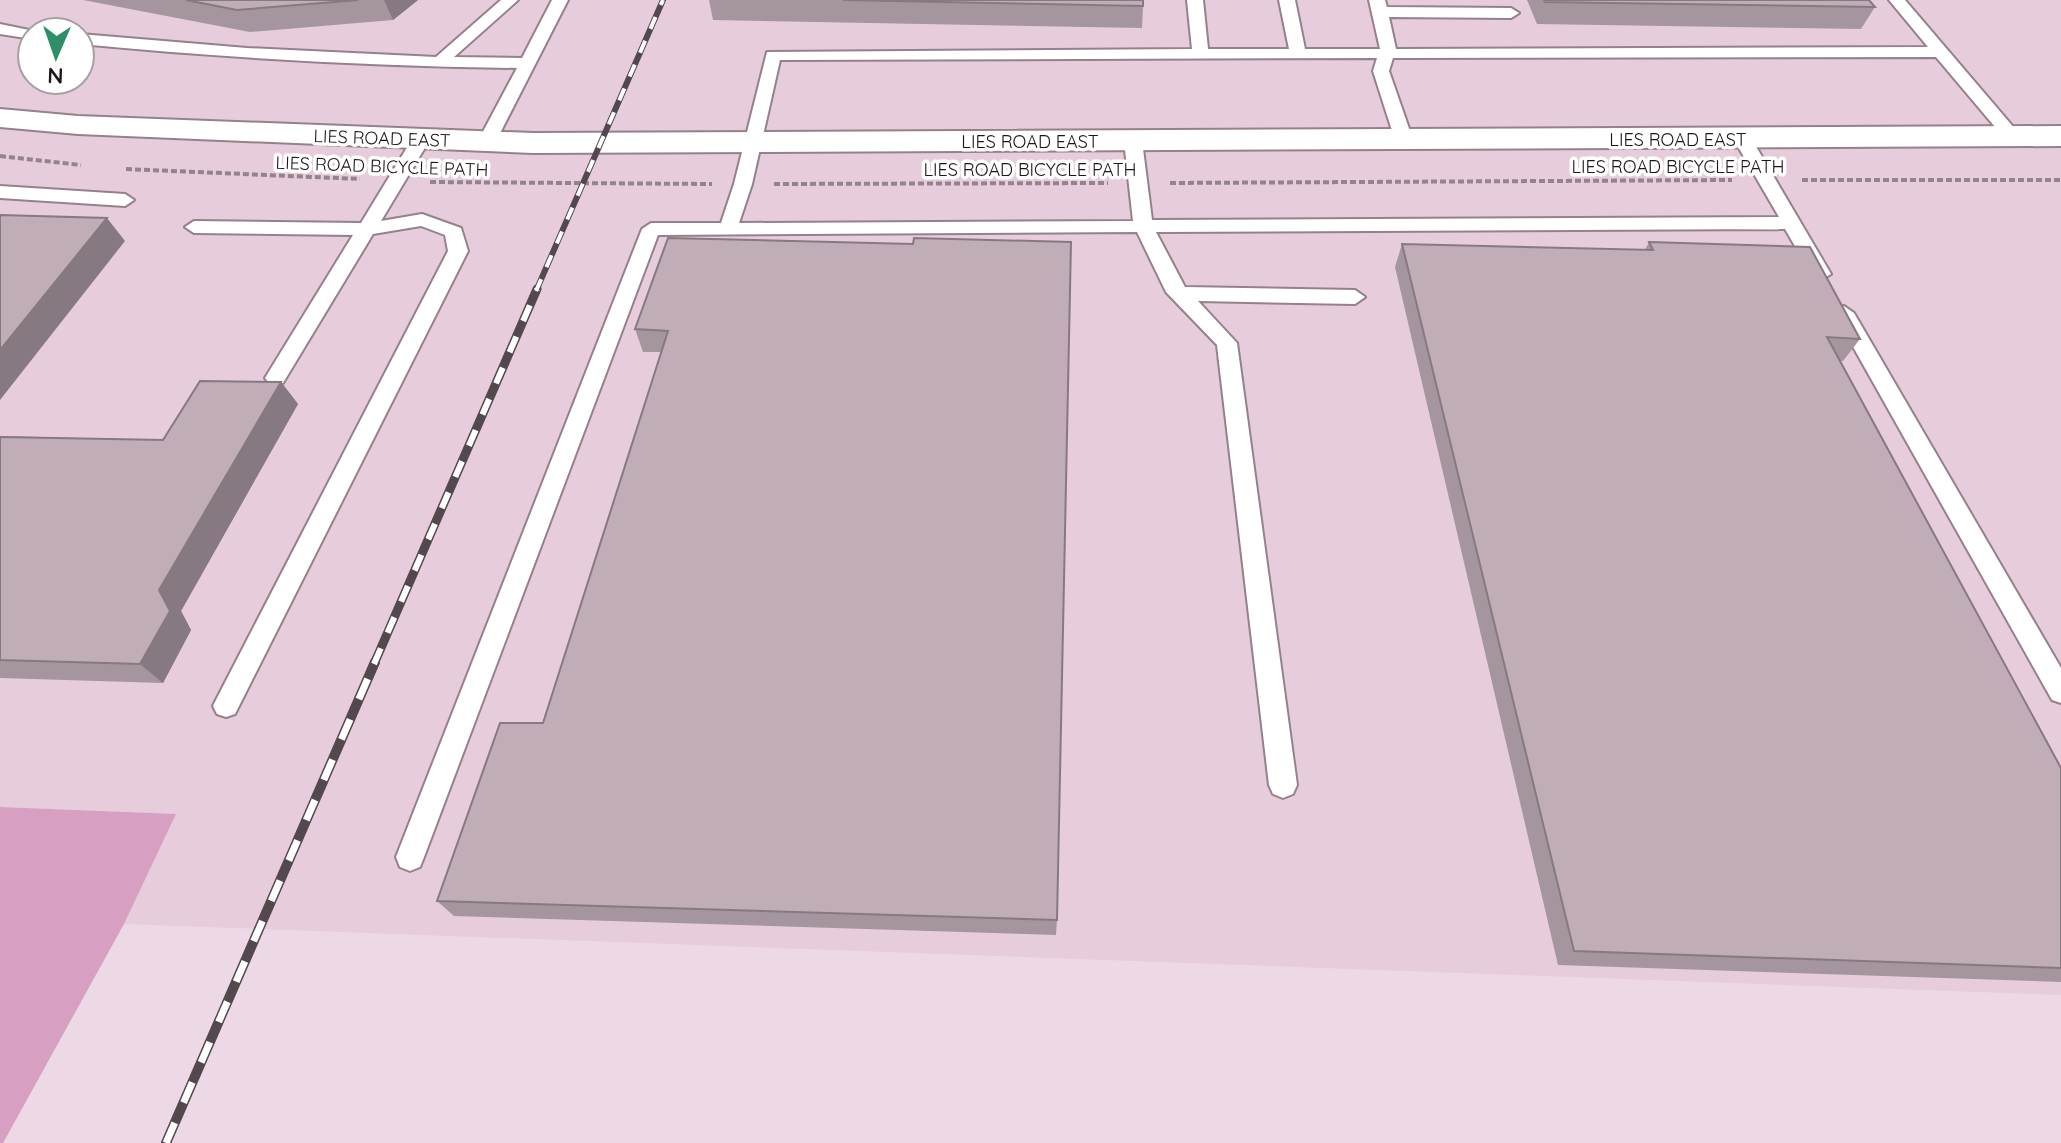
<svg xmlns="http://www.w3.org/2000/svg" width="2061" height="1143" font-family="Quicksand,sans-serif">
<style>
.built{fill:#e7ccdc;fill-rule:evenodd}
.green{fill:#d79fc1}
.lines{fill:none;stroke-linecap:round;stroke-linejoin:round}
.service-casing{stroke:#94818c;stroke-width:4}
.minor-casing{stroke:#94818c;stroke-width:4}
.path{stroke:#92838c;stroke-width:4;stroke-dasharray:6 3;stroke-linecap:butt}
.service{fill:#fff;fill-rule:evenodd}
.minor{fill:#fff;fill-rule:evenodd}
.rail-far2-casing{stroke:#53484e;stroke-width:6}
.rail-far1-casing{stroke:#53484e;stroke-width:9}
.rail-casing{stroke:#53484e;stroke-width:10}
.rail-far2{stroke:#fff;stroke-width:4;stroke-dasharray:13;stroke-linecap:butt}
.rail-far1{stroke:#fff;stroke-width:6;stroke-dasharray:17;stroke-linecap:butt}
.rail{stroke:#fff;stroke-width:7;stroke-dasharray:22;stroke-linecap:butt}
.wall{fill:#a5959e}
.shaded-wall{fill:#867981}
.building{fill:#c0adb8;stroke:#867981;stroke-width:2}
.labels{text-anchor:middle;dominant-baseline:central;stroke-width:7;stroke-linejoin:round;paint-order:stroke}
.far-street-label{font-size:18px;fill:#1c1519;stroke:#fff}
</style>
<rect width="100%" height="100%" fill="#edd9e5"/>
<!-- built -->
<path class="built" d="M0 0H2061V995L124 924 176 814 0 807ZM32 32H80V80H32Z"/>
<!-- green -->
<path class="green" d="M0 807 176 814 124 924 3 1143H0Z"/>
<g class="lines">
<!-- service casing -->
<g class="service-casing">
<path id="service" d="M501 0H518L454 57 522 58 552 0H568L496 141 487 146 478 141 517 68C371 66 225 58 80 44V34L247 48 436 57Z
M1187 0H1203L1208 49H1289L1279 0H1295L1305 49H1380L1369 0H1385L1387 7 1511 8 1519 13 1511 18 1389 17 1396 49 1928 47 1889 0H1905L2021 136 2012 141 2006 140 1936 57 1393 58 1389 71 1413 140 1404 145 1395 140 1373 71 1377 58 780 60 752 184 739 223 1133 221 1124 141 1133 136 1142 141 1152 220 1779 217 1733 138 1742 133 1751 138 1831 274 1821 280 1814 279 1785 229 1156 232 1185 287 1355 290 1365 297 1355 304 1198 301 1237 343 1297 785 1293 794 1283 798 1273 794 1269 785 1217 345 1166 292 1137 232 658 235 424 857 420 867 410 871 400 867 396 857 642 229 651 223H721L734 184 767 52 1192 49Z
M0 24 39 32H32V39L0 34Z
M420 136 429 141 381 221 422 214 461 228 468 251 235 714 226 717 217 714 213 706 217 698 448 251 445 235 421 226 373 234 283 383H269L265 378 353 235 194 233 185 227 194 221 361 223 411 141Z
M0 186 125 194 134 200 125 206 0 198Z
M1844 306 1854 313 2061 668V703L2052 700 1834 313Z"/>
</g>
<!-- minor casing -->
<g class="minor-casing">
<path id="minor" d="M0 109 78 116 533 133 2061 126V146L533 153 78 134 0 127Z"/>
</g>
<!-- path -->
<path class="path" d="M0 156 81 165
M126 169 360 179
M1802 180H2061
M430 182 712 184
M1170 183 1732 180
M774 184 1108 183"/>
<!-- service -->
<use href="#service" class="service"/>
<!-- minor -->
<use href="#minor" class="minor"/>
<!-- rail-far2 casing -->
<g class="rail-far2-casing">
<path id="rail-far2" d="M536 291 663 0"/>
</g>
<!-- rail-far1 casing -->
<g class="rail-far1-casing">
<path id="rail-far1" d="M374 664 537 289"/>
</g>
<!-- rail casing -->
<g class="rail-casing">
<path id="rail" d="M166 1143 375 662"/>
</g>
<!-- rail-far2 -->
<use href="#rail-far2" class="rail-far2"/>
<!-- rail-far1 -->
<use href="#rail-far1" class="rail-far1"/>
<!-- rail -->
<use href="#rail" class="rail"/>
</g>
<!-- wall -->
<path class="wall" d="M83 0H418L393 20 250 32Z
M709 0H1143V6L1142 28 713 20Z
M1527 0H1869L1875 7 1861 29 1537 24Z
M668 238 1057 920 1056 935 454 916 437 901 543 723 661 352H643L635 329Z
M1649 242 1860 339 1843 361H1840L2061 768V982L1558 965 1395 267 1402 244 1645 250Z
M281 382 298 404 181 611 191 630 163 683 0 678V436L163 440Z"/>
<!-- shaded-wall -->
<path class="shaded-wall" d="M384 0H418L393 20Z
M107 218 125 241 0 400V350Z
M281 382 298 404 181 611 191 630 163 683 140 664 159 590Z"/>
<!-- building -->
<path class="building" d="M186 0H358L237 10Z
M843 0H1143V6Z
M1544 0H1869L1875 7 1545 2Z
M0 215 107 218 0 350Z
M668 238 913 244 914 238 1071 242 1057 920 437 901 500 723H543L668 331 635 329Z
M1649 242 1810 247 1860 339 1827 337 2061 768V968L1574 951 1402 244 1653 250Z
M200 381 281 382 159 590 170 611 140 664 0 660V437L163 440Z"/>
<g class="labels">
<!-- far-street labels -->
<g class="far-street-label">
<text transform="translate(382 138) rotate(2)">LIES ROAD EAST</text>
<text x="1678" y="139">LIES ROAD EAST</text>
<text x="1030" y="141">LIES ROAD EAST</text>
<text transform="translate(382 166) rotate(2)">LIES ROAD BICYCLE PATH</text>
<text x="1678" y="166">LIES ROAD BICYCLE PATH</text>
<text x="1030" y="169">LIES ROAD BICYCLE PATH</text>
</g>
</g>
<!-- north arrow -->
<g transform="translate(56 56) rotate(182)"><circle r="38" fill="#ffffff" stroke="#a4a1a3" stroke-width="2"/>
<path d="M0-6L14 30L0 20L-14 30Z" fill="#2d8e67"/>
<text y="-12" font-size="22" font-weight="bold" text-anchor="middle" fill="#1c1519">N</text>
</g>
</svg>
